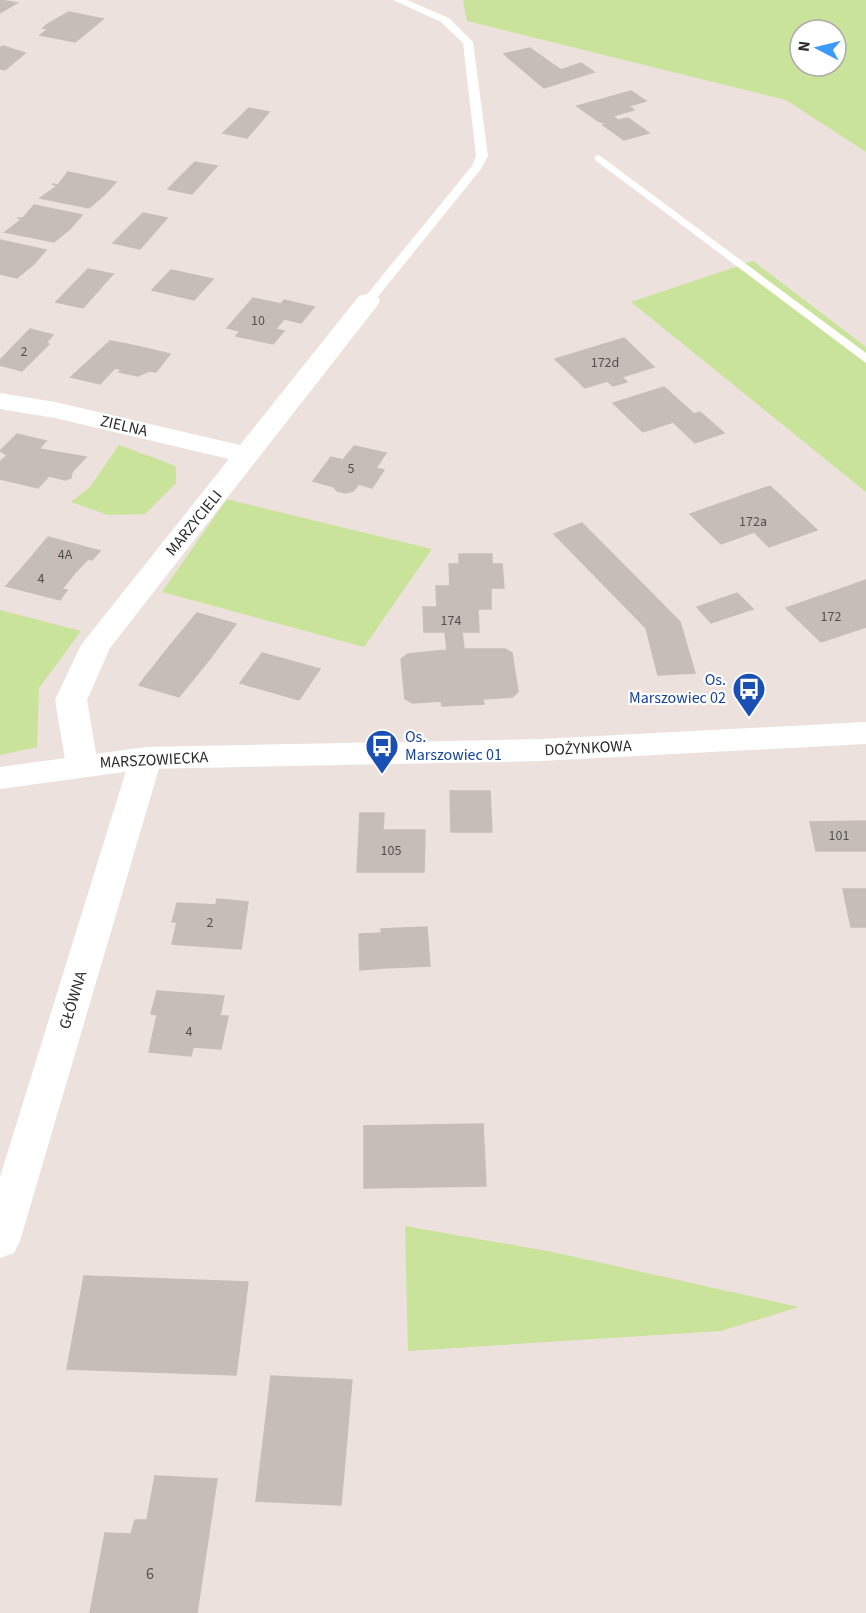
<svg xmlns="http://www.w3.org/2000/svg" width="866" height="1613" font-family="'Source Sans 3',sans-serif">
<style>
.green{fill:#c9e49a;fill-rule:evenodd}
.building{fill:#c6bdb9;stroke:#c8bdb7;stroke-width:1.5}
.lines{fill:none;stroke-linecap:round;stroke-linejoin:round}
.lane{fill:#fff;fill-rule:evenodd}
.street{fill:#fff;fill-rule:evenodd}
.secondary{fill:#fff;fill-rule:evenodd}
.labels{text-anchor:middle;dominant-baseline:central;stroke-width:4.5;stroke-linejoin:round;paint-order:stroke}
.number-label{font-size:14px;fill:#52504e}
.street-label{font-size:16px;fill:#2b2b2b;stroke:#fff}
.transit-label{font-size:16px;fill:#164399;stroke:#fff;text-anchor:end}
.near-number-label{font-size:16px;fill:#52504e}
</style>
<rect width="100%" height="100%" fill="#ede1dd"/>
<!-- green -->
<path class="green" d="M463 0H866V152L786 100 467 21ZM800 30H836V66H800Z
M753 261 866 347V492L631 302Z
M119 445 176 466V483L145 514 108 515 71 502 90 487Z
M227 499 238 502 432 549 364 647 162 592Z
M0 610 81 631 39 688 37 747 0 755Z
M405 1226 553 1252 799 1307 721 1331 408 1351Z"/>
<!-- building -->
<path class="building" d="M0 0 17 3 0 13Z
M69 12 103 19 90 30 49 23Z
M49 23 90 30 75 42 40 35 48 29 43 28Z
M3 46 25 53 5 70 0 69V48Z
M530 48 561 70 581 63 594 72 544 88 504 54Z
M631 91 646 101 629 106 634 110 613 116 618 120 628 118 649 133 624 140 603 125 607 124 598 121 577 106Z
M249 108 269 112 247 138 223 133Z
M195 162 217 166 192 194 168 189Z
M68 172 116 182 104 195 52 184 58 185Z
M52 184 104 195 89 208 40 198 57 186Z
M34 205 82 215 70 229 17 218H23Z
M143 213 167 218 140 249 113 243Z
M17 218 70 229 54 242 5 232 22 219Z
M0 240 46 250 34 264 0 257Z
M0 257 34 264 17 278 0 274Z
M88 269 113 274 83 308 56 302Z
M171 270 213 279 194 300 152 290Z
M253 298 281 304 284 300 314 307 301 323 284 319 276 329 284 331 273 344 236 336 240 331 227 328Z
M30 329 53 335 46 343 49 344 22 371 0 365V360Z
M624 338 654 367 622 377 627 382 613 386 607 381 585 388 555 359Z
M110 341 127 344 170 354 156 372 149 371 138 376 119 372 122 370 115 368 100 384 71 377Z
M664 387 694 414 700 412 724 433 695 443 673 422 643 432 613 403Z
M17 434 46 441 39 449 86 457 72 472 71 478 65 480 49 476 38 488 0 479V462L7 455 0 451Z
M354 446 386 453 376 468 384 470 372 488 359 484 353 491 346 493 337 491 334 487 313 481 331 457 343 460Z
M770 486 817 530 769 547 754 532 721 544 690 514Z
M582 523 680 622 695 673 658 675 646 628 554 534Z
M48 537 100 551 92 560 88 559 75 573 28 561Z
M459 554H492V564H502L504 588H491V609H478L479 632H462L464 649H505L512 653 518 692 512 697 483 699 484 704 442 706 441 701 413 703 405 699 401 659 408 654 447 650 445 632H424L423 607H437L436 586H450L449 564H459Z
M28 561 75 573 62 589 67 590 60 600 6 586Z
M866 580V627L821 642 786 608Z
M737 593 753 609 711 623 697 607Z
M197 613 236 624 209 660 168 648Z
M168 648 209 660 179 697 139 685Z
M262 653 320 669 299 700 240 683Z
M450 791H490L492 832H451Z
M360 813H384L383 830H425L424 872H357Z
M866 821V851H816L810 822Z
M843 889H866V927H851Z
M217 899 248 902 241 949 172 944 177 922H172L177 903 216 905Z
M427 927 430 966 383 968 381 929Z
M381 933 383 968 360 970 359 934Z
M157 991 224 996 220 1016H228L221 1049 193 1047 191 1056 149 1052 157 1015 151 1014Z
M483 1124 486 1186 364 1188V1126Z
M84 1276 248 1282 236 1375 67 1369Z
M271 1376 352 1380 341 1505 256 1501Z
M155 1476 217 1479 197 1613H90L105 1533 131 1534 135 1520H147Z"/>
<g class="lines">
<!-- lane -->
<path class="lane" d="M393 0H407L449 18 473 42 488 156 481 169 372 304H364V298L472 166 476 156 463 43 441 22Z
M599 155 866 353V363L595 160V156Z"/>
<!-- street -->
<path class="street" d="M368 294 377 296 380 301 377 306 110 648 87 700 98 765 93 773 82 776 71 773 66 765 55 700 81 645 229 459 55 418 0 409V393L55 402 240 445 359 296Z
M146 747 157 750 162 758 20 1241 14 1253 0 1258V1177L130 758 135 750Z"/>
<!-- secondary -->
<path class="secondary" d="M866 722V744L541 761 146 769 0 789V767L146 747 541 739Z"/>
</g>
<!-- icons -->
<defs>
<g id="bus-pin" transform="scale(1.725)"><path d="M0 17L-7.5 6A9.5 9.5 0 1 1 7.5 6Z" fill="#1a4fb4" stroke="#fff"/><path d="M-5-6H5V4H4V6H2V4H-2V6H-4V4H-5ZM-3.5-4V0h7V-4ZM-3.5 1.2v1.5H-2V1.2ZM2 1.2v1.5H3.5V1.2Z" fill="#fff"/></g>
</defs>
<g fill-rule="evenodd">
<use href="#bus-pin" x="749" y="689"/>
<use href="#bus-pin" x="382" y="746"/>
</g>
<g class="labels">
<!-- number labels -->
<g class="number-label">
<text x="258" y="321">10</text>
<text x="24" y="352">2</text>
<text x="605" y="363">172d</text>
<text x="351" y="469">5</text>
<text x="753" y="522">172a</text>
<text x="65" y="555">4A</text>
<text x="41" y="579">4</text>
<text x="831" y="617">172</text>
<text x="451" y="621">174</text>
<text x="839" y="836">101</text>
<text x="391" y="851">105</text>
<text x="210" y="923">2</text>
<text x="189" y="1032">4</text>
</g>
<!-- street labels -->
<g class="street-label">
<text transform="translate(124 426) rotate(13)">ZIELNA</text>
<text transform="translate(194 523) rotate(-51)">MARZYCIELI</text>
<text transform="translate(588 748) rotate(-3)">DOŻYNKOWA</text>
<text transform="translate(154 760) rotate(-3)">MARSZOWIECKA</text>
<text transform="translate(73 1000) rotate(-73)">GŁÓWNA</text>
</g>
<!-- transit labels -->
<g class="transit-label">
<text x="726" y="680">Os.<tspan x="726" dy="18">Marszowiec 02</tspan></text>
<text x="405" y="737" text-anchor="start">Os.<tspan x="405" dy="18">Marszowiec 01</tspan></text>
</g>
<!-- near-number labels -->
<g class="near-number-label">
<text x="150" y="1574">6</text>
</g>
</g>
<!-- north arrow -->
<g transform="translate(818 48) rotate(277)"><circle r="28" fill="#ffffff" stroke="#aaaaaa" stroke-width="1.5"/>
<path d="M0-4.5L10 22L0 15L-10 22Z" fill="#3d99fa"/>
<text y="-9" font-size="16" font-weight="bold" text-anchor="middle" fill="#2b2b2b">N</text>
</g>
</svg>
